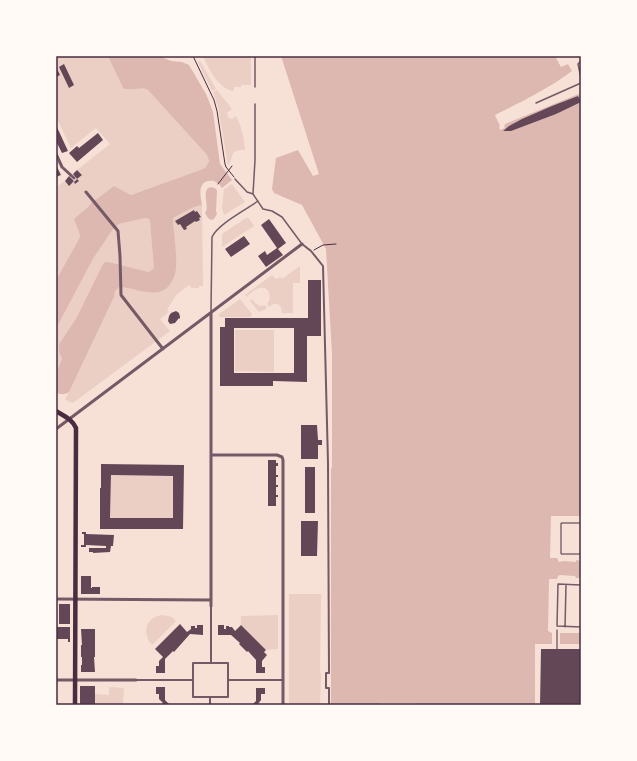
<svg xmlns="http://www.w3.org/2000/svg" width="637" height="761" font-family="'DM Sans',sans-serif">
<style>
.green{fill:#ebcfc5}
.water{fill:#dcb8b0}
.pier{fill:#f7e1d7}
.building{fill:#644757;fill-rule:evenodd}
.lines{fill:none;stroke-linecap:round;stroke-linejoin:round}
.path{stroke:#4a2c40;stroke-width:1}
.service{stroke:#755966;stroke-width:1.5}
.pedestrian{stroke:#755966;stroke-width:2}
.minor{stroke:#755966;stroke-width:3}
.primary{stroke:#4a2c40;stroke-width:4.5}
.neatline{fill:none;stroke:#4a2c40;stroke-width:1.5}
</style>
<rect width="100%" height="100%" fill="#f7e1d7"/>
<!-- green -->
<path class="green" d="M56 56H108L123 88C131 92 140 86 148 90L207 155 209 161 206 167 203 169 131 195 114 186 90 204 88 207 75 219 80 235 79 239 56 280V187L65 181 69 185 74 182 76 184 79 181 77 179 82 175 77 170 110 144 96 128 71 148 56 117Z
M203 56H251V85H241V87H234V91C218 89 209 69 203 56Z
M200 61 216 89 212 91 198 62Z
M217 90 232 109 227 113 229 118 232 119 236 116C242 128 244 137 245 150 228 150 235 156 228 166L218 107 213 92Z
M232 184 245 202 224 215 222 208 224 189Z
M202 205 203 286H199V288H192L189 285 176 295 167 310 169 312 160 319 170 331 73 403 65 400 114 297V291L119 287 150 292H160L176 270 173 220V218L194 207Z
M145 218 149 219 150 221 155 268 149 272 109 262 77 317 59 344V352L62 359 56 373V327L58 325 93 259 113 229 119 224Z
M246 218H249L254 226 222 247V234Z
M300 266V283H293V313H282L281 307 278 304H273L269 307 267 304C272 298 270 286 260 288 255 289 250 294 246 297L245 295 272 275 276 279 280 277 282 279Z
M240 299 252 314 251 317H219V314Z
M252 299C256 304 259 307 265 305L267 308 264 310 259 312 250 301Z
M235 330H274V372L235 371Z
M111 475 173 476V518H110Z
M289 594H321L320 673H321V677L320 705H289Z
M162 615 172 617 176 621 152 645C141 633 146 617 162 615Z
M278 615V649L265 650 241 625V616Z
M109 687 124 688 123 705H95V694L109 695Z"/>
<!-- water -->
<path class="water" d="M108 56H159L171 61 182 62 189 65 206 94 210 104 213 112 220 164 232 180 222 188 220 185 214 181C197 179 200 194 202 205L194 207 173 218V220C174 236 177 253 176 269 175 278 169 290 159 292 146 294 132 288 119 287L115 291 114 297 69 392C64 395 61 395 56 392V373L62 359 59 352V344L77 317 102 266 105 262H109L149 272 154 268 150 221 149 219 145 218 119 224 113 229 93 259 58 325 56 327V280L79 239 80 235 74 219 88 207 90 204 114 186 131 195 203 169 206 167 209 161 207 155 148 90C140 86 131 92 123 88Z
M281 56H555L561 67 568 64 572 71C548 89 521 102 495 115L500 126 499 127 500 130 505 128 504 126 505 125V124L581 93V516H551L550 558H557L559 562 564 561 576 562V560L581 561V578H576L575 576 560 575 558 576 557 579H549L548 631 552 633H581V644H535V705H416L415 703H380V705H331V469L332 468V354L326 249 302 205 274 193 272 189 276 158 298 150 313 176 319 174Z
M212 187 216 189 217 191 216 211 217 214 214 219 211 220 208 218 205 213C210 206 202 195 208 188Z"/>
<!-- pier -->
<path class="pier" d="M552 633H560V644H552Z"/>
<!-- building -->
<path class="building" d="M64 64 74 85 69 88 59 67Z
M56 67 60 75 56 77Z
M578 96 581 102 556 114 511 131H503L509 126 522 119 552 106Z
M56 125 68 151 62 153 56 141Z
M98 133 103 140 77 162 69 153 77 146 79 148Z
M56 165 61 175 56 177Z
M77 170 82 175 77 179 79 181 75 184 74 182 77 179 73 174Z
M69 176 74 181 69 186 65 181Z
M194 210 195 212 197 211 201 217 199 218 200 220 196 222 195 221 186 227 187 229 184 230 180 224 178 225 175 221Z
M269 219 286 243 278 249 283 255 266 267 258 256 265 251 267 255 277 248 261 225Z
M244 236 250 244 231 257 225 249Z
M308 280H321V336H307V382L273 381V386H220V327H225V318H308ZM234 328H294V373H234Z
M176 311 179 313 180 317V319L179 318 175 323 170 324 168 321 169 316 171 313Z
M301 425H317L318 440H322V445H318V459H301Z
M268 460H276V463H278V466H276V475H278V477H276V485H278V487H276V495H278V497H276V506H268Z
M101 464 184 465 183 529H100V488H101ZM111 475 173 476V518H110Z
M305 467H315V513H305Z
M301 521H318L317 556H301Z
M82 532H86V534L114 535 113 546H111L110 552 93 553V552H89V548H106V546L86 545V547H81V545H84V534H82Z
M81 576H91V588H92V587H100V594H81Z
M59 604H70V624H59Z
M180 624 187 632 191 629V626H195V628H197V625H203V635L190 634 174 652 173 651 165 659V673H156V666H159V661L163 657 155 649Z
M218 625H224V629H226V626H229V627H232L235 631 241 625 266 650 264 652 267 655 262 661V667H265V673H256V660L248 651 247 652 239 644 240 643 231 635H218Z
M57 627H70V642H68V639H57L56 638V628Z
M81 629H95V657H94L95 672H81V665H82V657H81V645H82Z
M541 649H581V705H540Z
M80 686H95V705H80Z
M156 687H165V701V700L170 705H161L163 703 159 699V694H156Z
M256 688H265V694H261V700L258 704 259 705H252L256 701Z"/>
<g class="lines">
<!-- path -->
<path class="path" d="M193 56 214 100 217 111 225 164 226 167 234 177
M218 184 232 166
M314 250 323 245 336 244
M581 523H561V554H581
M557 649V630"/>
<!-- service -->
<path class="service" d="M581 61 578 64 581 78
M255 87V56
M536 103 581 83
M235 179 247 192 253 194 263 209 272 211 282 217 302 244
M253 194 255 160V104
M211 311 212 237C218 224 246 210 258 201
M581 585 558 584 557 626 581 627
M565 627 566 585"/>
<!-- pedestrian -->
<path class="pedestrian" d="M302 244 311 251 323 266 328 463 329 673H326V688H329V705
M193 663H228V697H193Z
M211 663V606
M136 680H193
M228 680H282
M210 705V697"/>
<!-- minor -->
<path class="minor" d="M56 154 62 167 74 178
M86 192 118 231 120 256 121 295 163 349
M211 313V606
M56 429 302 244
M211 455H277L282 457 283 460V705
M56 599 211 600
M56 680H136"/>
<!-- primary -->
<path class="primary" d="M56 411C64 416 72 419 76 428L75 705"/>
</g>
<!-- border -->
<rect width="637" height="761" fill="none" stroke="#fffaf5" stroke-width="114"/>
<rect x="57" y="57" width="523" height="647" class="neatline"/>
</svg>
